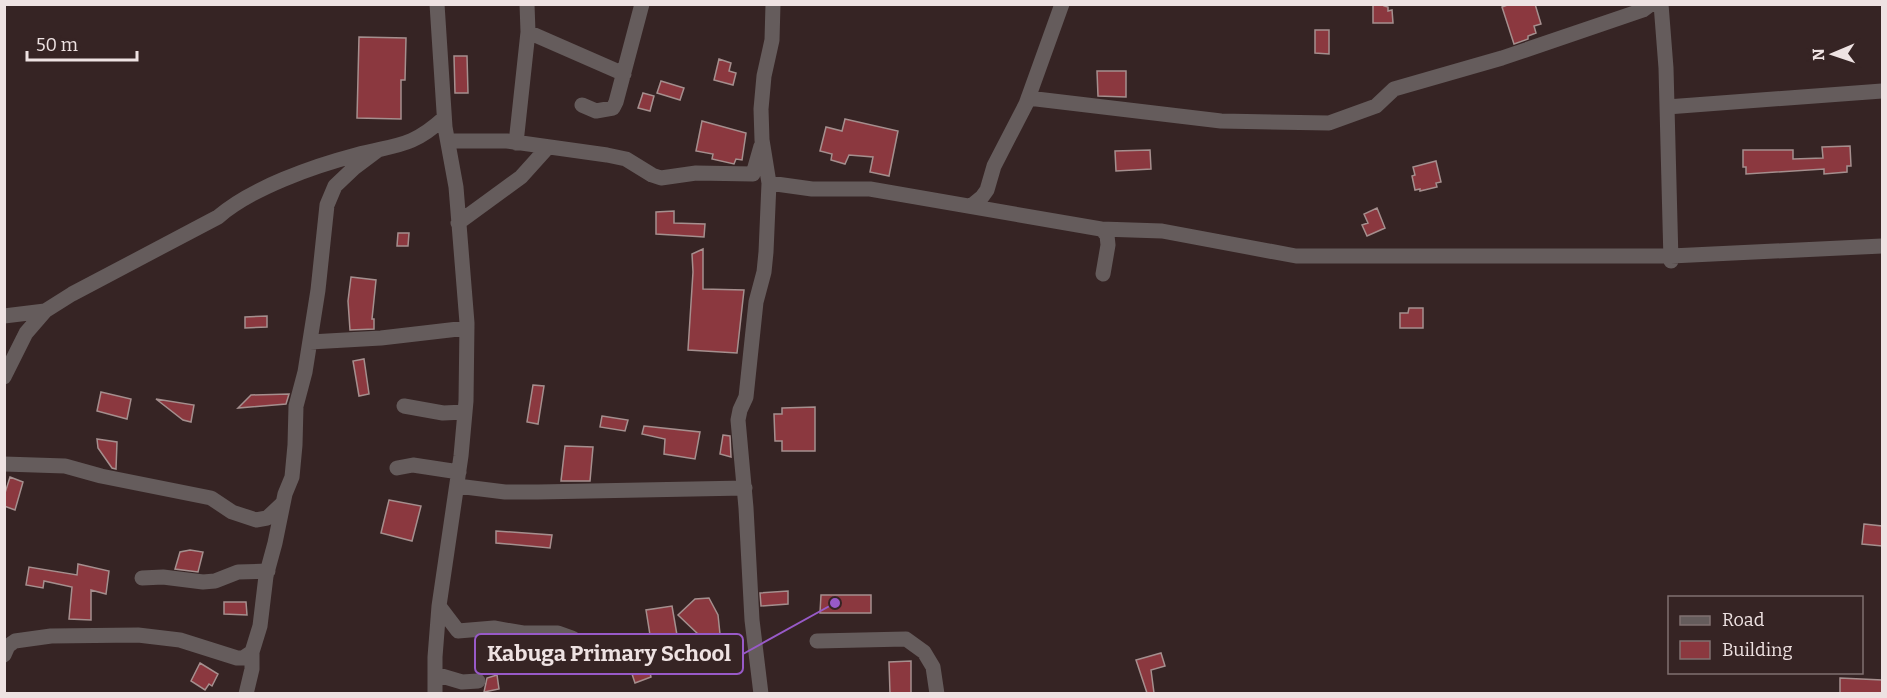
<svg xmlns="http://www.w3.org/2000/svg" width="1887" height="698" font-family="Bitter,serif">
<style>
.building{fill:#8b383f;stroke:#a58f8e;stroke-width:1.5}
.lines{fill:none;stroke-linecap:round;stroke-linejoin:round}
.minor{stroke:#655c5c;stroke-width:15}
.leader{fill:none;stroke:#985ac8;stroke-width:2}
.callout-dot{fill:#985ac8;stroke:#362424;stroke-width:2}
.callout{fill:#362424;stroke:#985ac8;stroke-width:2}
.callout-label{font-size:22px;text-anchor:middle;font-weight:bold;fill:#eee2e2}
</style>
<rect width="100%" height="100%" fill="#362424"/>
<!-- building -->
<path class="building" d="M1373 4H1384V6L1388 7V11L1392 10 1393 23H1373Z
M1510 4H1535L1541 24 1534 26 1536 33 1528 36V39L1514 44 1502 7Z
M1315 30H1329V54L1315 53Z
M359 37 406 38 405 80H401V119L357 118Z
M454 56H467L468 93H455Z
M719 59 731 63 729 71 736 73 733 85 714 80Z
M1097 71H1126V97L1098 96Z
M661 81 684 88 680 100 657 93Z
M643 93 654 96 650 111 638 108Z
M845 119 898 131 889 176 870 172 873 157 849 155 845 164 831 160 832 154 820 151 826 127 842 131Z
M702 121 746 133 742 160 736 159 734 164 712 159 713 154 696 151Z
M1850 146 1851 166H1847V172L1824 174V169L1746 174V167H1743V150H1793V159L1823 158 1822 147Z
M1150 150 1151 169 1116 171 1115 151Z
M1436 161 1441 182 1436 183 1437 187 1420 191V189L1415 190 1412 176 1415 175 1413 167Z
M1377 208 1385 228 1367 236 1362 225 1368 223 1364 214Z
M674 211V223L705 224 704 237 656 234V212Z
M398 233H409L408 246H397Z
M703 249V289L744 290 737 353 688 350 693 272 692 254Z
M351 277 376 280 372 319H374V329L350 330 348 301Z
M1409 308H1423V328H1400V313H1408Z
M267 316V327L245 328V317Z
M364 359 369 394 359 396 353 361Z
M533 385 544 386 538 424 527 422Z
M101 392 131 399 127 419 97 411Z
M289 394 286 404 238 408 251 395Z
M156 399 194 405 191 422 183 420Z
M815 407V451H782V441H775L774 414H782V408Z
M602 416 628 420 625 431 600 427Z
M644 426 700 432 695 459 664 454 665 439 642 434Z
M723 435 730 436 731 457 720 454Z
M97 439 117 442 116 469 112 468 98 448Z
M565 446 593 447 590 481H561Z
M10 477 23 482 15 510 4 506V496Z
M389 500 421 506 412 541 381 533Z
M1864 524 1882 526V546L1862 544Z
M496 531 552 535 550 548 496 543Z
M190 550 203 552 198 572 175 569 180 552Z
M78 564 109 571 106 594 91 590V620L69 619 72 587 44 581 43 588 26 585 29 567 77 575Z
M788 591V604L761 606 760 593Z
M821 595H871V613H820Z
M709 598 718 615 720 634 699 635 678 615 695 599Z
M224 602H246L247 615 224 614Z
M672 606 677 635 651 641 646 610Z
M1161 653 1165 666 1151 670 1154 693H1147L1136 660Z
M646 655 651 677 635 683 628 662Z
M911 661V693H890L889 662Z
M200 663 218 674 212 686 209 684 205 690 191 681Z
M497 675 499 689 484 692 487 678Z
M1840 678 1882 680V693H1840Z"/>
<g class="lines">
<!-- minor -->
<path class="minor" d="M1661 4 1666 68 1671 261
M528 32 624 74
M1028 98 1221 121 1329 123 1376 106 1394 89 1502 58 1643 10 1651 4
M582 105 596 111 613 108 616 102 642 4
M1667 107 1882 91
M448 141H507L607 155 626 159 652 175 661 178 696 173 753 174 761 146
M516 143 528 32 527 4
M769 183 812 189H870L1101 229 1107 235 1108 245 1103 274
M971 206 982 197 987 190 994 166 1026 104 1062 4
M458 223 521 177 548 147
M1101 229 1162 231 1296 256H1671L1882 246
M4 316 45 311
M310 342 381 338 467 328
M4 377 26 333 45 311 72 294 218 217C251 188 314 166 356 155 397 144 411 148 444 118
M404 406 443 413 465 412
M4 464 65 466 101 476 211 498 232 512 256 520 267 518 283 503
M397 468 413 465 459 472
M457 486 505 492H538L745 488
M142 578 163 577 203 582 215 581 238 572 268 571
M439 606 458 631 494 628 523 633H558L572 638 591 651
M817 641 906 639 924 652 933 667 937 694
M4 655 8 646 15 641 51 636 138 635 180 640 237 658H243L252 652
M435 674 462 682 478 681
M246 694 252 669V652L260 626 266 576 275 543 285 494 292 477 295 445 296 406 305 372 318 290 327 205 335 186 354 168 378 150
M435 694V657L439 606 461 456 466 401 467 323 456 187 445 127 437 4
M761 694 752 620 746 508 738 420 740 410 746 397 756 302 764 272 766 252 769 183 762 140 761 109 764 76 772 40 773 4"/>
</g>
<!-- callouts -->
<path class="leader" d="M835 603L743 654"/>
<circle class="callout-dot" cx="835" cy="603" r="6"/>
<rect class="callout" x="475" y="634" width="268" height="40" rx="6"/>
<g class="callout-label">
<text x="609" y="661">Kabuga Primary School</text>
</g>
<!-- border -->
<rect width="1887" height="698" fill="none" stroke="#eee2e2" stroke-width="12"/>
<!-- legend -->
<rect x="1668" y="596" width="195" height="78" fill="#362424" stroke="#807070" stroke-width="1.5"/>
<rect x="1680" y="616" width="30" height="9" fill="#655c5c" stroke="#807070" stroke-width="1.5"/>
<text x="1722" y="626" font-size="18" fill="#eee2e2">Road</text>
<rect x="1680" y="641" width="30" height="18" fill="#8b383f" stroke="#807070" stroke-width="1.5"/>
<text x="1722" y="656" font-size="18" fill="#eee2e2">Building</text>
<!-- north arrow -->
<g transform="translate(1833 54) rotate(268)" stroke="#362424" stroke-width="4.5" paint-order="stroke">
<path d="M0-4.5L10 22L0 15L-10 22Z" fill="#eee2e2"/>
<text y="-9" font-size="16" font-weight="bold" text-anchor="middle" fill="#eee2e2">N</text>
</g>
<!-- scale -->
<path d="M27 51v9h110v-9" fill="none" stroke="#eee2e2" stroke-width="3"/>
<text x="36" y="51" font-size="18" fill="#eee2e2" stroke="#362424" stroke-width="4.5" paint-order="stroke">50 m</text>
</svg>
